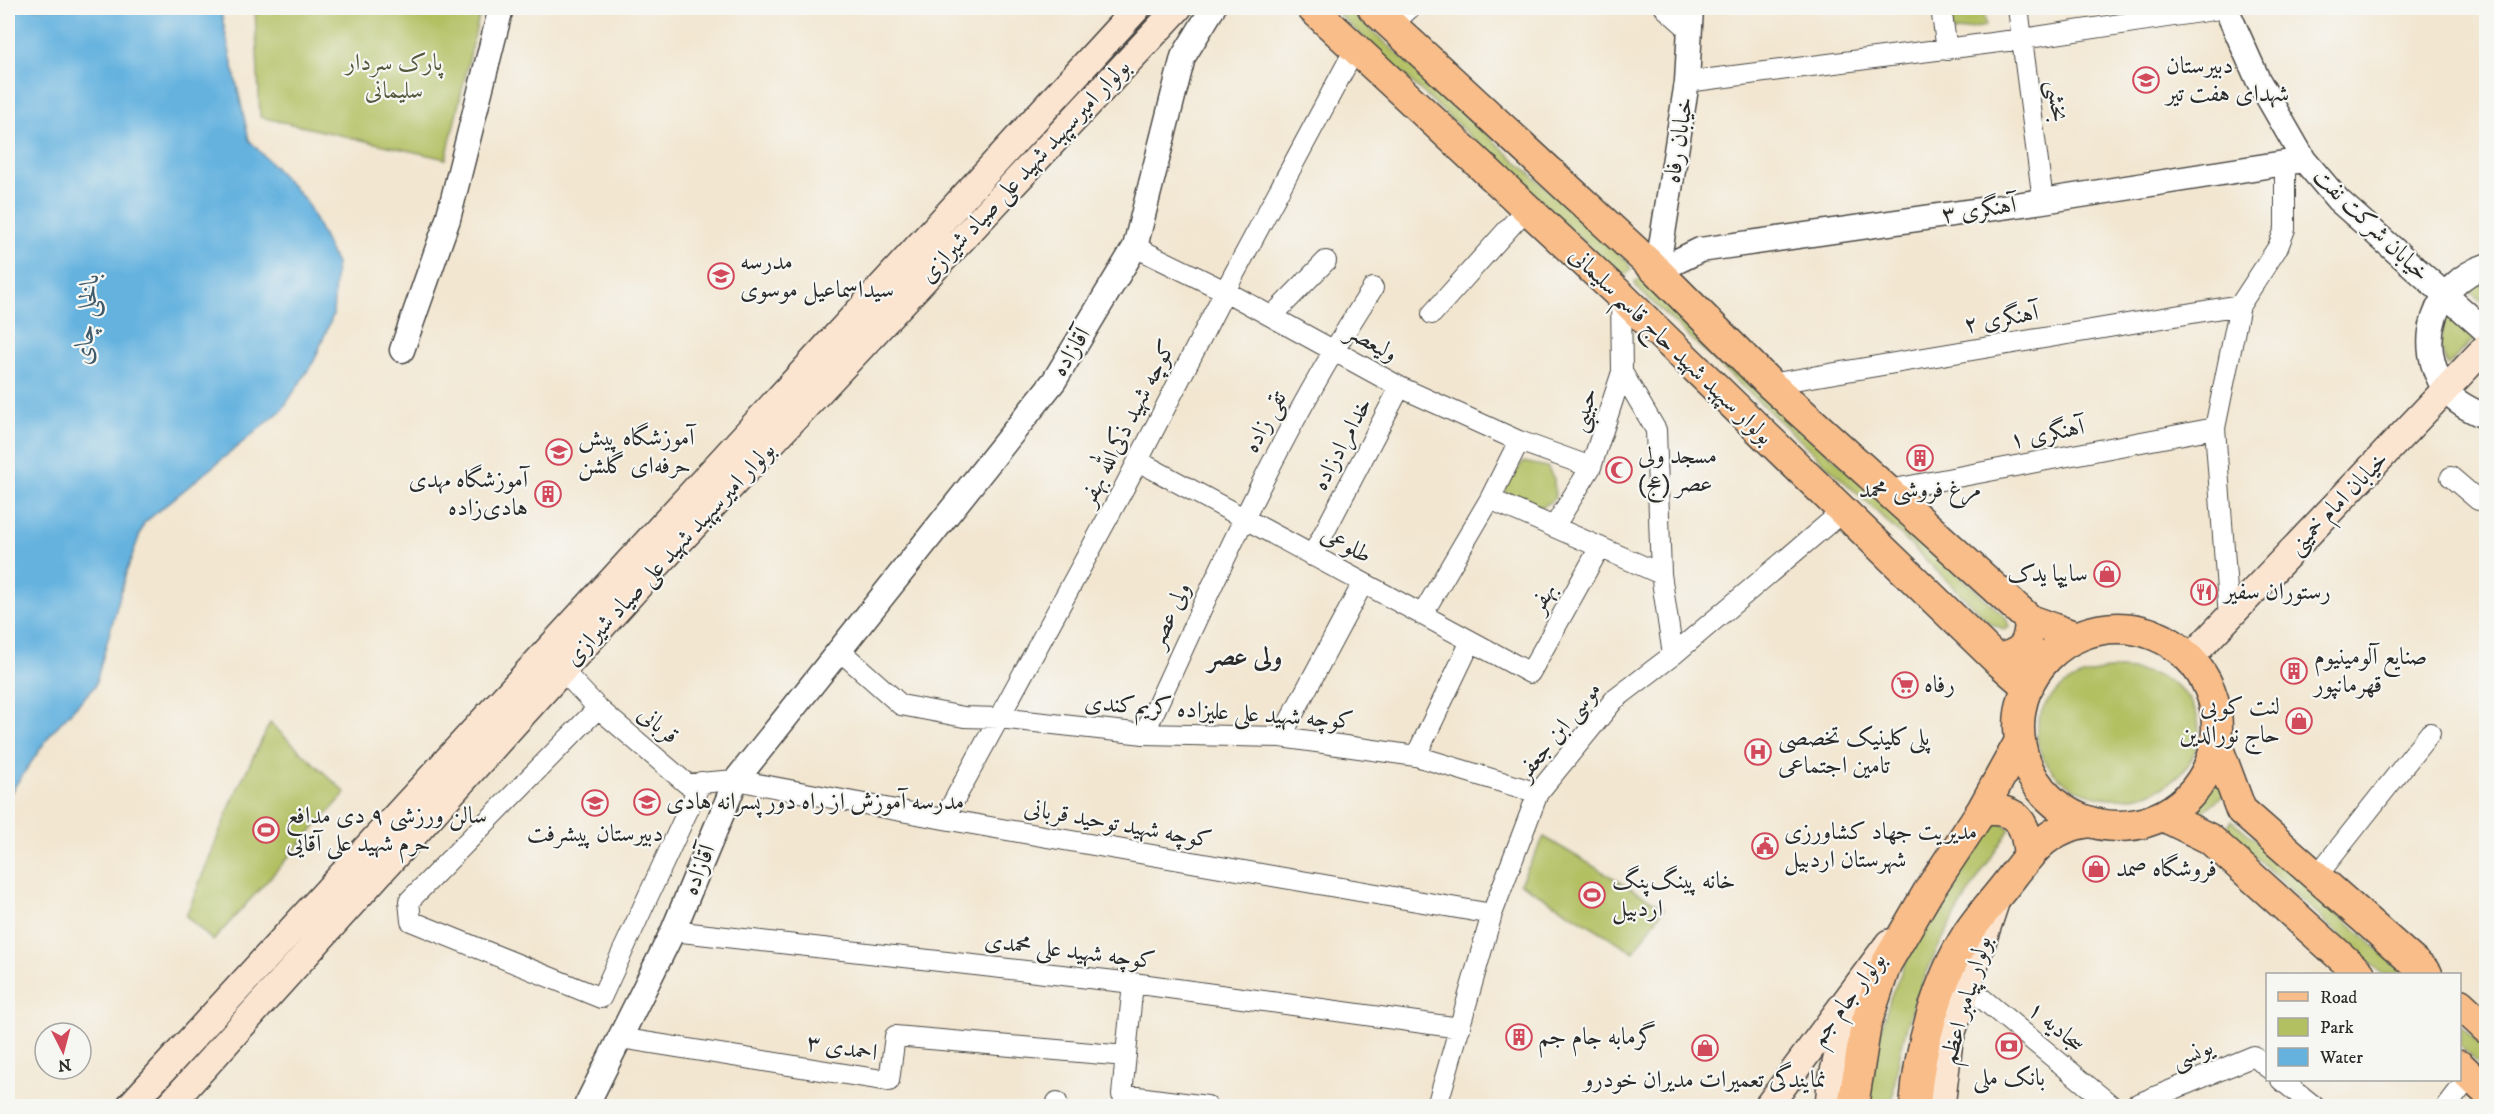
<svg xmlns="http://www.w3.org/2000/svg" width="2494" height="1114" font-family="'IM FELL DW Pica',Amiri,serif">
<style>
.green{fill:#b2c062;stroke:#6e7646;stroke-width:1.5}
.water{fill:#65b2df;stroke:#486e85;stroke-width:1.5}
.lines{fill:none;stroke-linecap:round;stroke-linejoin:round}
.minor-casing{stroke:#494744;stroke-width:22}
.tertiary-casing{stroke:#494744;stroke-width:27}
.secondary-casing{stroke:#494744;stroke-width:30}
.primary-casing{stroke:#494744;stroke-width:33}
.minor{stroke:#fff;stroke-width:20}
.tertiary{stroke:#fff;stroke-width:24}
.secondary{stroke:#fce5d0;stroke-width:27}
.primary{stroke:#f8bd89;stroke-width:30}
.labels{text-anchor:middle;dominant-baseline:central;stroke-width:4.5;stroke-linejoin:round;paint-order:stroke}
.park-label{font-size:24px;fill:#54583c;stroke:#f6f6f2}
.poi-label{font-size:24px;fill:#2b2b2b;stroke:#f6f6f2;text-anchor:start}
.street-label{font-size:24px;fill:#2b2b2b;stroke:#f6f6f2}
.water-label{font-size:26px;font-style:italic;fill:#3f5a6a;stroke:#f6f6f2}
.neighbourhood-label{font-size:26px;font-weight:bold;fill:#2b2b2b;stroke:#f6f6f2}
</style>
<rect width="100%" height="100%" fill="#f6f6f2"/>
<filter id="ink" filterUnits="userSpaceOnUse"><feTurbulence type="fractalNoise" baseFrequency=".0167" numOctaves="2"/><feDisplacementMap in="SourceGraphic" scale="12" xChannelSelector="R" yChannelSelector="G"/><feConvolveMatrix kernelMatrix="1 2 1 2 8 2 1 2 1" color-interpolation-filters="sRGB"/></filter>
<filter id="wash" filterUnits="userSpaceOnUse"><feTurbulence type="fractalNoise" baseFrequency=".008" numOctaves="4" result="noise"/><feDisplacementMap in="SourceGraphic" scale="24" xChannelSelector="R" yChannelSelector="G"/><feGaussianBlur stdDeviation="1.35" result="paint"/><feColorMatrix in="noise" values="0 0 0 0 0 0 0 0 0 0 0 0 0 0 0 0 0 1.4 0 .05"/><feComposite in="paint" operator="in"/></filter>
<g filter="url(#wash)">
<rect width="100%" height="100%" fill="#f2e6d0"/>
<!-- green -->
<path class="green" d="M255 8H481L446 159 260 117Z
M1332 8H1347L1628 262 1631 270 1625 275 1612 268Z
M1950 8H1983L1986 26 1953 32Z
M2486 276V305L2462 285Z
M1641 278 2006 618 2009 627 2005 630 1990 623 1878 513 1636 287 1635 282Z
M2446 309 2476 337 2448 365 2440 346Z
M1523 462 1547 467 1554 479 1555 498 1543 507 1509 497 1504 489Z
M2117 669C2234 670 2219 800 2113 798 2050 797 2005 728 2065 685 2080 674 2099 671 2117 669Z
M270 723 346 793 213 941 186 916 234 796Z
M2216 776 2226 793 2206 809 2199 822 2187 814 2211 788Z
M2232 820 2299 877 2404 974H2382L2226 830Z
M2000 821 2010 829C1951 917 1901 998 1892 1106H1867L1879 1036 1890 999 1916 937 1966 858Z
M1544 837 1664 908 1634 952 1520 883Z
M2460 1025 2486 1050V1071L2460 1046Z"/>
<!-- water -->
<path class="water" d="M15 8H220L249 140 306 201 336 263 333 315 314 361 282 410 144 523 126 573 95 686 52 732 8 796V98Z"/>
</g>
<g filter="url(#ink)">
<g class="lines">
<!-- minor casing -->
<g class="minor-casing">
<path id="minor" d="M1665 8 1691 31
M1941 8 1947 50
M2018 8 2043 201
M1391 25 1410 8
M1687 82 2023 39 2226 8
M1135 247 1225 291 1400 387 1519 441 1591 467
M1432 314 1526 209
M1272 316 1326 261
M1622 372 1656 430 1661 574 1673 655
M1770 384 2240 305
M1138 461 1530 673 1600 547
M2451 477 2478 500 2486 493
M1889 490 2215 428
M1490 499 1661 574
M1554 527 1591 467 1622 372 1621 296
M1312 556 1400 387
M1422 615 1490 499 1519 441
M2229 617 2215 428 2240 305 2278 247 2285 229V163
M838 649 901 705 964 717 999 718 1144 734 1281 737 1416 756 1538 793
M562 670 598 708 687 784 736 780 944 819 1492 914
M598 708 409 901 411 921 601 998 701 782
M1144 734C1214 581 1281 428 1373 288
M1281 737 1363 583
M1416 756 1471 641
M944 819 1125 486 1225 291 1355 49
M2316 877 2430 733
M673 931 1133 983 1460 1028
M1133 983 1122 1095 1207 1106
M1967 986 2112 1106
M620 1038 889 1081 895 1036 1126 1056
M2281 1080 2314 1106
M1057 1106V1102
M1437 1106 1492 914 1538 793 1614 700 1673 655 1843 511
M2133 1106 2254 1056 2268 1068
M2447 1106 2470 1076"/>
</g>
<!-- tertiary casing -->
<g class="tertiary-casing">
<path id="tertiary" d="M2226 8 2258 80 2304 160 2338 200 2486 331
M2486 266C2434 283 2414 344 2445 389 2455 403 2471 410 2486 417
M1657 271 1700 250 2043 201 2304 160
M1657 271 1687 82 1691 8
M402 350 448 219 501 8
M586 1106 673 931 736 780 1054 381 1135 247 1183 57 1213 8"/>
</g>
<!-- secondary casing -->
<g class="secondary-casing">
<path id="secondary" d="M2190 658 2486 347
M130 1106 1137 8
M169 1106 660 562 1178 8
M1768 1106 1889 943
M1829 1106 1831 1084 1851 1001
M1941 1106 1949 1041 1995 903"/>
</g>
<!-- primary casing -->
<g class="primary-casing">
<path id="primary" d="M1312 8 1621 296 1996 659 2028 687
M1373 8 1657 271 1770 384 2030 620 2077 637
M2019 727a99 99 0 1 1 198 0a99 99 0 1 1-198 0Z
M1996 659C2022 654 2029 647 2030 620
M2216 743 2241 810 2427 974
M1982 810C2018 808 2026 822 2029 856
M2163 816 2210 839 2360 974
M2460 1004 2486 1028
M2460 1066 2486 1091
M1853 1106 1866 1024 1886 964 1928 892 1982 810 2020 741
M1915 1106C1919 1048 1937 982 1968 933 1980 915 1995 899 2008 882 2032 851 2048 827 2089 822"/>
</g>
<!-- minor -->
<use href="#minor" class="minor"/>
<!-- tertiary -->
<use href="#tertiary" class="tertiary"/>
<!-- secondary -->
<use href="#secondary" class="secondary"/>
<!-- primary -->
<use href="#primary" class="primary"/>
</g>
</g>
<!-- icons -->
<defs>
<g id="school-ring" transform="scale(1.35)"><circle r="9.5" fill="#f6f6f2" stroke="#d1495b" stroke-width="1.5"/><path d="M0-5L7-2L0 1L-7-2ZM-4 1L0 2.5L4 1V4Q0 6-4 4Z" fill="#d1495b"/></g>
<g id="building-ring" transform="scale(1.35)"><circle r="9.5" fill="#f6f6f2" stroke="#d1495b" stroke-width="1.5"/><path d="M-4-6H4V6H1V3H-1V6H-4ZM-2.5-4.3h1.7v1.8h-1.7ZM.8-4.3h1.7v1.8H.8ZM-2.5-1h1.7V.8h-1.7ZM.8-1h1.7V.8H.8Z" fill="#d1495b"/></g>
<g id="mosque-ring" transform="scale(1.35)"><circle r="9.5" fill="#f6f6f2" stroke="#d1495b" stroke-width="1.5"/><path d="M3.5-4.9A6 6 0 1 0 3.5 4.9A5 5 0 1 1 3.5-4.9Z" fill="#d1495b"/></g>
<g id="shop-ring" transform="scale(1.35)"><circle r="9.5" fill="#f6f6f2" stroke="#d1495b" stroke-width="1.5"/><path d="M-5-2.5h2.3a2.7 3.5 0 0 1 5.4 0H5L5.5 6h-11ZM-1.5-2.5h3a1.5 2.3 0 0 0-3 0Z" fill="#d1495b"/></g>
<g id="restaurant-ring" transform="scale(1.35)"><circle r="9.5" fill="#f6f6f2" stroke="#d1495b" stroke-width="1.5"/><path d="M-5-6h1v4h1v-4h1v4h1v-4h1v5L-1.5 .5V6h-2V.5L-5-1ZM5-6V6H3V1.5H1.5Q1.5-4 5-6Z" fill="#d1495b"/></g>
<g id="supermarket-ring" transform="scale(1.35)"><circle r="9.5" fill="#f6f6f2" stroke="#d1495b" stroke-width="1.5"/><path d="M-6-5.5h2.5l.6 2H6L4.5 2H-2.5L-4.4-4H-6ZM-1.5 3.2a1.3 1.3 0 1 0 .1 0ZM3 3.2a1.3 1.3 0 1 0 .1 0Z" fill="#d1495b"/></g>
<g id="hospital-ring" transform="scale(1.35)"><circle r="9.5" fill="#f6f6f2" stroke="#d1495b" stroke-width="1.5"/><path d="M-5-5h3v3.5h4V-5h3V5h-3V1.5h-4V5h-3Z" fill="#d1495b"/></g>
<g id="stadium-ring" transform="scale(1.35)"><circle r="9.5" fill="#f6f6f2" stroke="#d1495b" stroke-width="1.5"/><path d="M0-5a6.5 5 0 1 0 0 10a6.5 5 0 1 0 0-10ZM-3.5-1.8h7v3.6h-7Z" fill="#d1495b"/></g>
<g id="civic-ring" transform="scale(1.35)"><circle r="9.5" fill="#f6f6f2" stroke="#d1495b" stroke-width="1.5"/><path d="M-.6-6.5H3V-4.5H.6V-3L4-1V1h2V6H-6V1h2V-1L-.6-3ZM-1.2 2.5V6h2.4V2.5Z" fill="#d1495b"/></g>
<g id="bank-ring" transform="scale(1.35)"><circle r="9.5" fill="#f6f6f2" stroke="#d1495b" stroke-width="1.5"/><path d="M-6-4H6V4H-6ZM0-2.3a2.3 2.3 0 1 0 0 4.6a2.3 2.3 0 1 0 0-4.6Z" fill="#d1495b"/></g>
</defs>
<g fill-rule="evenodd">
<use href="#school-ring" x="2146" y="80"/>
<use href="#school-ring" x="721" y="276"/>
<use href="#school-ring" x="559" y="452"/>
<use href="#building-ring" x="1920" y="458"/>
<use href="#mosque-ring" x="1619" y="470"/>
<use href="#building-ring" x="548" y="494"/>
<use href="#shop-ring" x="2107" y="574"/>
<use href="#restaurant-ring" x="2204" y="592"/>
<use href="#building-ring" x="2294" y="671"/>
<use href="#supermarket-ring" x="1905" y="685"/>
<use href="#shop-ring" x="2299" y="721"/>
<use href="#hospital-ring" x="1758" y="752"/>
<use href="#school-ring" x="647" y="802"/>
<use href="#school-ring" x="595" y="803"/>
<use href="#stadium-ring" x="266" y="830"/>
<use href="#civic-ring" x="1765" y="846"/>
<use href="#shop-ring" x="2096" y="869"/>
<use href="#stadium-ring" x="1592" y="895"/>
<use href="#building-ring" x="1519" y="1037"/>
<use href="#bank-ring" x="2009" y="1046"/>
<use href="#shop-ring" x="1705" y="1048"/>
</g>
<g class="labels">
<!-- park labels -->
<g class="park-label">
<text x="394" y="63">پارک سردار<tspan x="394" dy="28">سلیمانی</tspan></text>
</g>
<!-- poi labels -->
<g class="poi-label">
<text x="2166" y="66">دبیرستان<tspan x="2166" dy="28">شهدای هفت تیر</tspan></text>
<text x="740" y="262">مدرسه<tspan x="740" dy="28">سیداسماعیل موسوی</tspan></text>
<text x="578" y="438">آموزشگاه پیش<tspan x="578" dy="28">حرفه‌ای گلشن</tspan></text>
<text x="1638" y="456">مسجد ولی<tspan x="1638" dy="28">عصر (عج)</tspan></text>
<text x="528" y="480" text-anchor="end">آموزشگاه مهدی<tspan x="528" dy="28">هادی‌زاده</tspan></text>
<text x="1920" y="490" text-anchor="middle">مرغ فروشی محمد</text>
<text x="2088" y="574" text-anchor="end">سایپا یدک</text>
<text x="2224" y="592">رستوران سفیر</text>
<text x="2314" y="657">صنایع آلومینیوم<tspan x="2314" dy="28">قهرمانپور</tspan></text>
<text x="1924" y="685">رفاه</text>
<text x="2280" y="707" text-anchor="end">لنت کوبی<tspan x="2280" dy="28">حاج نورالدین</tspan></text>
<text x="1778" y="738">پلی‌کلینیک تخصصی<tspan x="1778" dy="28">تامین اجتماعی</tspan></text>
<text x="666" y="802">مدرسه آموزش از راه دور پسرانه هادی</text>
<text x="286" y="816">سالن ورزشی ۹ دی مدافع<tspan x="286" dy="28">حرم شهید علی آقایی</tspan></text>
<text x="1784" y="832">مدیریت جهاد کشاورزی<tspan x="1784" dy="28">شهرستان اردبیل</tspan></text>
<text x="595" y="834" text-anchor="middle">دبیرستان پیشرفت</text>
<text x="2116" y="869">فروشگاه صمد</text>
<text x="1612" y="881">خانه پینگ‌پنگ<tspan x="1612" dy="28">اردبیل</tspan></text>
<text x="1538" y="1037">گرمابه جام جم</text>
<text x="2009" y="1078" text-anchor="middle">بانک ملی</text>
<text x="1705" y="1080" text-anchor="middle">نمایندگی تعمیرات مدیران خودرو</text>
</g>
<!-- street labels -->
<g class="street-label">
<text transform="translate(2057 101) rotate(83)">بخشی</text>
<text transform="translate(1679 140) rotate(-81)">خیابان رفاه</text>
<text transform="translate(1025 171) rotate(-47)">بولوار امیرسپهبد شهید علی صیاد شیرازی</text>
<text transform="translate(1979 210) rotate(-8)">آهنگری ۳</text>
<text transform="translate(2371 225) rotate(44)">خیابان شرکت نفت</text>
<text transform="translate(2001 319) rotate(-10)">آهنگری ۲</text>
<text transform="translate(1372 343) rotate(29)">ولیعصر</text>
<text transform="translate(1671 346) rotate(44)">بولوار سپهبد شهید حاج قاسم سلیمانی</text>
<text transform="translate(1071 352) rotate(-58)">آقازاده</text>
<text transform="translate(1584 410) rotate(-73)">حبیبی</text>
<text transform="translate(1265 422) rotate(-62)">تقی زاده</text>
<text transform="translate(1128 423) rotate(-63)">کوچه شهید ذکی‌الله بهفر</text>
<text transform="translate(2047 434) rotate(-11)">آهنگری ۱</text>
<text transform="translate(1342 444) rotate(-62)">خدامرادزاده</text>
<text transform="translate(2338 503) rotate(-46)">خیابان امام خمینی</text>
<text transform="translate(1346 545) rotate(28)">طلوعی</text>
<text transform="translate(670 554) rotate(-47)">بولوار امیرسپهبد شهید علی صیاد شیرازی</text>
<text transform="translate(1543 598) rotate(-61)">بهفر</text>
<text transform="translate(1170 615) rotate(-65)">ولی عصر</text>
<text transform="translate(1219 712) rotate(4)">کوچه شهید علی علیزاده کریم‌کندی</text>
<text transform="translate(658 725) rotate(40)">قربانی</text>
<text transform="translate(1559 731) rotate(-51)">موسی ابن جعفر</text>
<text transform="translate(1118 824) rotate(10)">کوچه شهید توحید قربانی</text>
<text transform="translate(699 870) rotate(-68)">آقازاده</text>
<text transform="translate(1070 951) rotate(7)">کوچه شهید علی محمدی</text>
<text transform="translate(1848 999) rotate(-53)">بولوار جام جم</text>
<text transform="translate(1966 1000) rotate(-74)">بولوار پیامبر اعظم</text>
<text transform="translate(2056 1027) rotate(40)">سجادیه ۱</text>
<text transform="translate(842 1048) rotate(9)">احمدی ۳</text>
<text transform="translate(2192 1054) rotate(-23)">یونسی</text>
</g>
<!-- water labels -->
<g class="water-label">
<text transform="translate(87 319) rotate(-85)">بالخلی چای</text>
</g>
<!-- neighbourhood labels -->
<g class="neighbourhood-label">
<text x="1245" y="657">ولی عصر</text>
</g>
</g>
<!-- margin -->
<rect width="2494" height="1114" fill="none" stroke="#f6f6f2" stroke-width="30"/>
<!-- legend -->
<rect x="2266" y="973" width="195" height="108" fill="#f6f6f2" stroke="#a5a5a2" stroke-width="1.5"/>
<rect x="2278" y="992" width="30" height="9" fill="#f8bd89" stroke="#a5a5a2" stroke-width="1.5"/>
<text x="2320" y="1003" font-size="18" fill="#2b2b2b">Road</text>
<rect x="2278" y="1018" width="30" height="18" fill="#b2c062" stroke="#a5a5a2" stroke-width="1.5"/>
<text x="2320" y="1033" font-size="18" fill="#2b2b2b">Park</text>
<rect x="2278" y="1048" width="30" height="18" fill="#65b2df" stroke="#a5a5a2" stroke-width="1.5"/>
<text x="2320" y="1063" font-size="18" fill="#2b2b2b">Water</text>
<!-- north arrow -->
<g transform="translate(63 1051) rotate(174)"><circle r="28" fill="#f6f6f2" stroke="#a5a5a2" stroke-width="1.5"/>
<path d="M0-4.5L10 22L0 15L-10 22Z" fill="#d1495b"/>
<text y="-9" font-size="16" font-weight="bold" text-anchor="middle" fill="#2b2b2b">N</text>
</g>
</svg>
